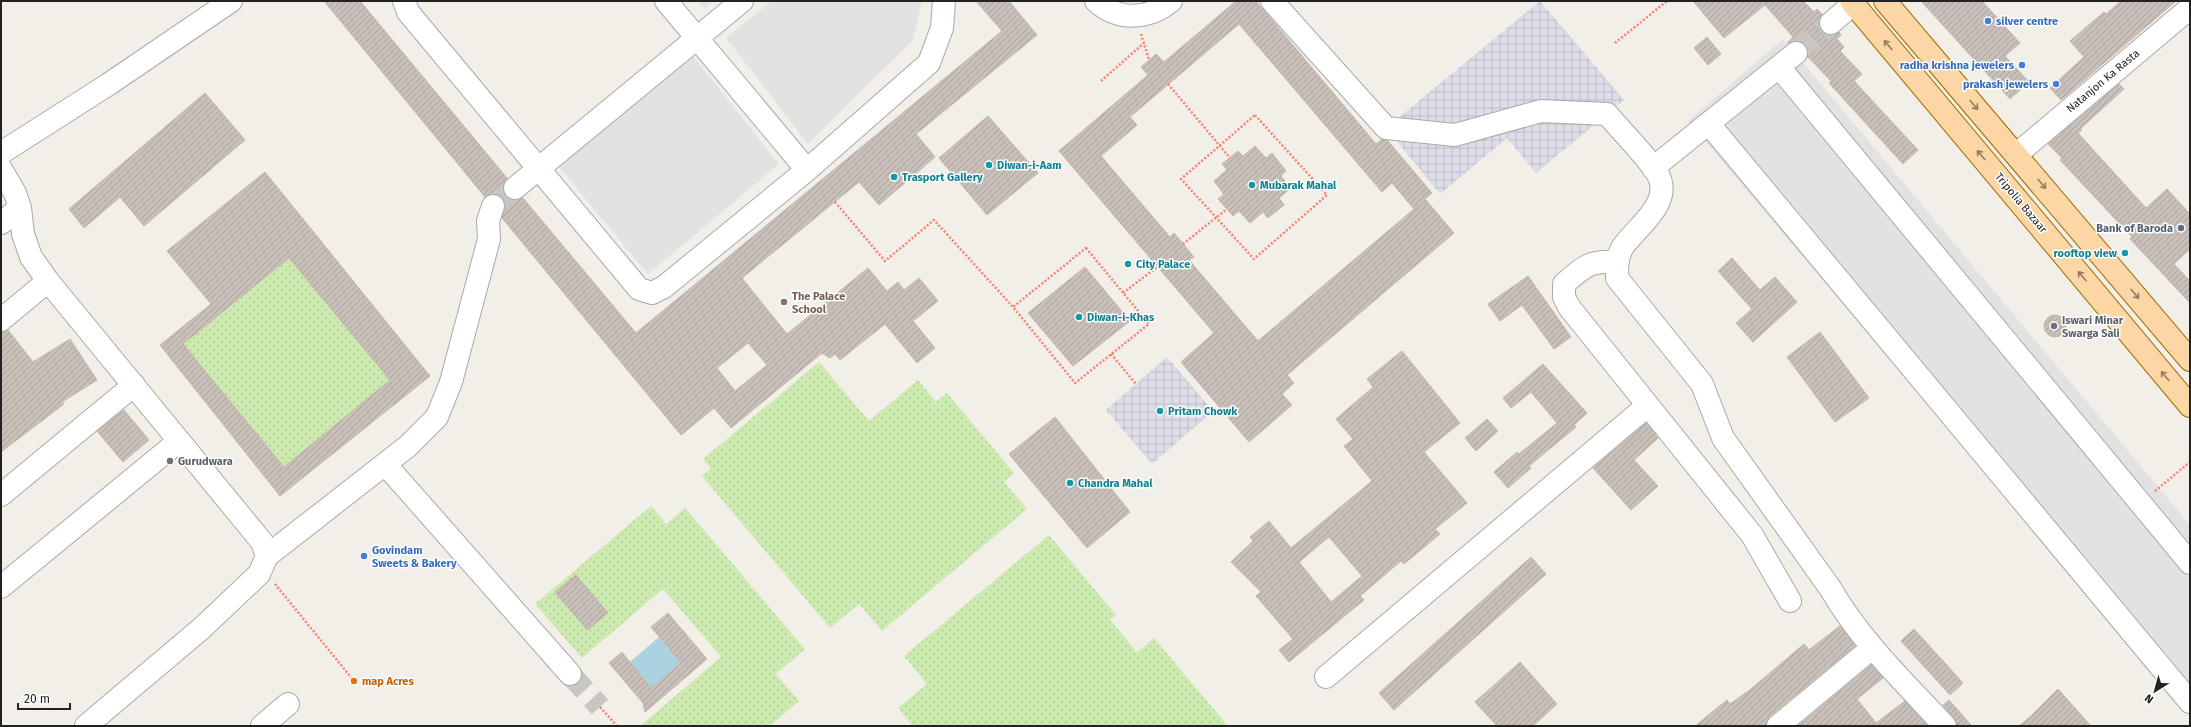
<svg xmlns="http://www.w3.org/2000/svg" width="2191" height="727" font-family="'Fira Sans',sans-serif">
<style>
.grass{fill:url(#grass-dots);fill-rule:evenodd}
.parking{fill:#e2e2e2}
.plaza{fill:url(#plaza-grid)}
.water{fill:#aad3df}
.building{fill:url(#building-hatch);stroke:#c4b6ab;fill-rule:evenodd}
.lines{fill:none;stroke-linecap:round;stroke-linejoin:round}
.minor-tunnel{stroke:#c8c6c1;stroke-width:22;stroke-dasharray:22 11;stroke-linecap:butt}
.minor-casing{stroke:#a9a9a9;stroke-width:24}
.major-casing{stroke:#a06b00;stroke-width:24}
.path{stroke:#fa8072;stroke-width:2.5;stroke-dasharray:2 2;stroke-linecap:butt}
.minor{stroke:#fff;stroke-width:22}
.major{stroke:#fcd6a4;stroke-width:22}
.oneway{stroke:#8f7c63}
.shop-dot{fill:#3f7fe0;stroke:#fff;stroke-width:1.5}
.culture-dot{fill:#0f9aa8;stroke:#fff;stroke-width:1.5}
.service-dot{fill:#5c6f8a;stroke:#fff;stroke-width:1.5}
.education-dot{fill:#8d6e63;stroke:#fff;stroke-width:1.5}
.worship-dot{fill:#6b7280;stroke:#fff;stroke-width:1.5}
.food-dot{fill:#e8710a;stroke:#fff;stroke-width:1.5}
.labels{text-anchor:middle;dominant-baseline:central;stroke-width:3;stroke-linejoin:round;paint-order:stroke}
.shop-label{font-size:11px;font-weight:bold;fill:#366cbe;stroke:#fff;text-anchor:start}
.street-label{font-size:11px;fill:#222;stroke:#fff}
.culture-label{font-size:11px;font-weight:bold;fill:#0d838f;stroke:#fff;text-anchor:start}
.service-label{font-size:11px;font-weight:bold;fill:#4e5e75;stroke:#fff;text-anchor:end}
.education-label{font-size:11px;font-weight:bold;fill:#785e54;stroke:#fff;text-anchor:start}
.worship-label{font-size:11px;font-weight:bold;fill:#5b616d;stroke:#fff;text-anchor:start}
.food-label{font-size:11px;font-weight:bold;fill:#c56008;stroke:#fff;text-anchor:start}
</style>
<defs>
<pattern id="grass-dots" width="8" height="8" patternUnits="userSpaceOnUse"><rect width="8" height="8" fill="#cdebb0"/><path d="M2 2h.1M6 6h.1" fill="none" stroke="#b0c997" stroke-width="1.8" stroke-linecap="round"/></pattern>
<pattern id="plaza-grid" width="8" height="8" patternUnits="userSpaceOnUse"><rect width="8" height="8" fill="#dddde8"/><path d="M0 4h8M4 0v8" fill="none" stroke="#bdbdc7"/></pattern>
<pattern id="building-hatch" width="6" height="6" patternUnits="userSpaceOnUse"><rect width="6" height="6" fill="#c7bfb8"/><path d="M-1 1l2-2M0 6l6-6M5 7l2-2" fill="none" stroke="#aba49e"/></pattern>
</defs>
<rect width="100%" height="100%" fill="#f2efe9"/>
<!-- grass -->
<path class="grass" d="M289 258 390 380 284 467 183 344Z
M819 362 869 421 918 380 936 402 947 393 1014 473 1004 482 1027 509 882 631 859 604 830 628 702 476 711 469 703 459Z
M651 506 666 524 685 508 805 649 776 674 799 701 770 726H640L721 657 663 589 582 658 535 604ZM576 575 608 613 587 630 556 592Z
M1049 535 1116 615 1110 620 1137 652 1154 638 1227 725 913 726 898 708 927 684 904 656Z"/>
<!-- parking -->
<path class="parking" d="M698 1H714L704 9Z
M772 1H922L913 40 808 144 726 38Z
M1783 39 2190 525V716L1688 121Z
M692 55 779 164 648 274 559 167Z"/>
<!-- plaza -->
<path class="plaza" d="M1540 1 1624 100 1536 173 1507 138 1440 194 1386 128Z
M1167 357 1213 411 1152 464 1106 410Z"/>
<!-- water -->
<path class="water" d="M659 637 681 663 651 688 630 662Z"/>
<!-- building -->
<path class="building" d="M324 1H360L507 178 503 184 505 196 511 200H517L523 198 636 333 1002 31 976 1H1009L1037 35 916 134 935 157 879 205 859 182 742 278 787 334 868 268 887 291 898 282 904 290 919 278 938 301 913 321 935 348 917 363 885 324 840 360 835 354 830 358 822 353 731 428 714 408 681 435 502 218 505 204 503 198 497 194 485 197ZM748 343 767 365 735 391 717 368Z
M1236 1H1256L1376 144 1382 139 1388 141 1432 193 1425 199 1454 233 1287 375 1294 383 1282 394 1292 405 1249 442 1181 362 1214 333 1059 151 1148 75 1141 67 1156 54 1164 62ZM1239 24 1382 192 1392 183 1414 209 1258 341 1189 260 1194 257 1174 233 1170 237 1101 156 1137 125 1130 117Z
M1693 1H1803L1814 12 1817 9 1822 14 1819 25 1821 31 1827 35H1834L1839 32 1841 35 1837 39 1844 47 1840 51 1862 74 1854 81 1918 150 1903 164 1829 83 1831 81 1808 57 1807 58 1808 51 1805 45 1800 41 1787 43 1793 37 1765 5 1724 38Z
M1921 1H1982L2020 43 2005 56 2029 82 2010 99Z
M2121 1H2176L2061 100 2050 88 2084 57 2070 41 2104 12 2106 14Z
M1707 37 1721 54 1708 65 1694 48Z
M2119 84 2124 89 2080 129 2082 130 2078 133 2146 208 2167 189 2190 214V249L2174 264 2190 281V303L2130 239 2132 237 2060 160 2062 158 2048 144Z
M205 93 245 140 144 226 120 197 84 228 69 209Z
M988 116 1038 173 987 215 939 158Z
M1255 146 1266 158 1272 153 1286 171 1281 176 1291 188 1279 198 1284 205 1268 218 1263 212 1250 223 1239 211 1233 216 1218 199 1224 194 1214 181 1227 170 1222 164 1238 151 1243 156Z
M265 172 430 376 280 496 160 345 211 304 167 251ZM289 258 390 380 284 467 183 344Z
M1732 258 1760 290 1775 277 1797 302 1753 342 1736 323 1752 309 1718 271Z
M1085 267 1130 321 1073 366 1028 313Z
M1528 276 1571 337 1554 349 1522 305 1500 321 1488 304Z
M2044 326a11 11 0 1 1 22 0a11 11 0 1 1-22 0Z
M8 330 33 362 70 339 97 380 62 402 64 404 1 452V332Z
M1820 332 1869 398 1835 422 1787 357Z
M1402 351 1460 423 1424 452 1467 503 1435 529 1440 534 1404 564 1401 561 1360 596 1364 600 1289 662 1279 650 1293 639 1256 596 1261 592 1231 562 1253 541 1250 537 1269 521 1291 548 1372 481 1344 446 1353 439 1336 419 1373 387 1367 379ZM1329 537 1362 576 1331 602 1299 562Z
M1543 364 1587 413 1574 425 1576 427 1529 466 1531 468 1508 488 1494 472 1517 452 1519 454 1557 423 1531 392 1511 408 1503 398Z
M124 410 149 440 123 462 97 431Z
M1055 417 1130 512 1087 548 1009 454Z
M1487 419 1498 431 1476 451 1465 438Z
M1646 423 1658 438 1634 460 1658 486 1631 510 1593 468Z
M1531 557 1546 574 1394 710 1379 693Z
M576 575 608 613 587 630 555 592Z
M668 613 707 659 645 712 643 703 609 663 622 652 651 688 681 663 651 627Z
M1840 626 1855 646 1770 716 1766 726H1695L1727 700 1730 704 1751 689 1804 644 1809 650Z
M1914 629 1963 683 1950 695 1901 641Z
M1520 662 1557 704 1533 726H1497L1475 702Z
M1871 665 1883 678 1857 699 1876 723 1905 701 1928 726H1798Z
M2058 689 2091 726H2019L2031 716Z
M1949 700 1972 726H1957L1954 718 1943 705Z"/>
<g class="lines">
<!-- minor-tunnel -->
<path class="minor-tunnel" d="M1796 53 1831 23
M493 206 515 188
M570 674 600 707"/>
<!-- minor casing -->
<g class="minor-casing">
<path id="minor" d="M404 1 408 12 639 289 652 293 664 287 807 170 929 63 942 28 944 1
M666 1 807 170
M1096 1C1118 21 1148 20 1171 1
M1272 1 1386 128 1455 135 1541 111 1607 114C1623 133 1644 153 1657 173 1675 202 1636 227 1622 248 1617 258 1617 267 1617 278L1702 384 1723 438 1830 588C1860 640 1904 682 1945 726
M1831 23 1853 4
M1779 67 2190 563
M1709 124 2190 702
M1 153 109 84 231 1
M2017 154 2190 8
M1653 168 1796 53
M1 169 15 193 20 208 23 234 31 257 48 281 262 542 267 556 259 574 202 628 86 726
M515 188 742 1
M1 223 20 208
M1616 262C1590 260 1583 267 1564 284V297L1569 307 1752 535 1790 601
M1 320 48 281
M385 464 570 674
M1 495 134 385
M267 556 408 446 437 417 451 382 489 239 488 221 493 206
M1 587 179 441
M1326 677 1647 406
M262 726 288 704
M1778 726 1872 648"/>
</g>
<!-- major casing -->
<g class="major-casing">
<path id="major" d="M1851 1 2190 406
M1885 1 2190 360"/>
</g>
<!-- path -->
<path class="path" d="M1141 34 1149 60
M1615 43 1667 1
M1101 81 1144 43
M1168 84 1230 158
M1255 115 1327 195 1254 259 1181 179Z
M835 202 885 261 934 220 1013 307
M1183 244 1227 209
M1086 248 1149 324 1075 383 1013 307Z
M1123 293 1157 267
M1111 354 1136 384
M2155 491 2190 462
M275 584 354 681
M600 707 617 726"/>
<!-- minor -->
<use href="#minor" class="minor"/>
<!-- major -->
<use href="#major" class="major"/>
</g>
<!-- one-way arrows -->
<defs><path id="oneway-shaft" d="M-6 0H5M1.5-3L5.5 0L1.5 3" fill="none" stroke-width="1.6" stroke-linecap="round" stroke-linejoin="round"/></defs>
<g class="oneway">
<use href="#oneway-shaft" transform="translate(1888 45) rotate(-130)"/>
<use href="#oneway-shaft" transform="translate(1974 105) rotate(49)"/>
<use href="#oneway-shaft" transform="translate(1981 155) rotate(-130)"/>
<use href="#oneway-shaft" transform="translate(2042 184) rotate(50)"/>
<use href="#oneway-shaft" transform="translate(2082 276) rotate(-130)"/>
<use href="#oneway-shaft" transform="translate(2135 294) rotate(50)"/>
<use href="#oneway-shaft" transform="translate(2165 376) rotate(-130)"/>
</g>
<!-- markers -->
<g class="shop-dot">
<circle cx="1988" cy="21" r="4"/>
<circle cx="2022" cy="65" r="4"/>
<circle cx="2056" cy="84" r="4"/>
<circle cx="364" cy="556" r="4"/>
</g>
<g class="culture-dot">
<circle cx="989" cy="165" r="4"/>
<circle cx="894" cy="177" r="4"/>
<circle cx="1252" cy="185" r="4"/>
<circle cx="2125" cy="253" r="4"/>
<circle cx="1128" cy="264" r="4"/>
<circle cx="1079" cy="317" r="4"/>
<circle cx="1160" cy="411" r="4"/>
<circle cx="1070" cy="483" r="4"/>
</g>
<circle class="service-dot" cx="2181" cy="228" r="4"/>
<circle class="education-dot" cx="784" cy="302" r="4"/>
<g class="worship-dot">
<circle cx="2054" cy="326" r="4"/>
<circle cx="170" cy="461" r="4"/>
</g>
<circle class="food-dot" cx="354" cy="681" r="4"/>
<g class="labels">
<!-- shop labels -->
<g class="shop-label">
<text x="1996" y="21">silver centre</text>
<text x="2014" y="65" text-anchor="end">radha krishna jewelers</text>
<text x="2048" y="84" text-anchor="end">prakash jewelers</text>
<text x="372" y="550">Govindam<tspan x="372" dy="13">Sweets &amp; Bakery</tspan></text>
</g>
<!-- street labels -->
<g class="street-label">
<text transform="translate(2103 81) rotate(-40)">Natanjon Ka Rasta</text>
<text transform="translate(2021 203) rotate(50)">Tripolia Bazaar</text>
</g>
<!-- culture labels -->
<g class="culture-label">
<text x="997" y="165">Diwan-i-Aam</text>
<text x="902" y="177">Trasport Gallery</text>
<text x="1260" y="185">Mubarak Mahal</text>
<text x="2117" y="253" text-anchor="end">rooftop view</text>
<text x="1136" y="264">City Palace</text>
<text x="1087" y="317">Diwan-i-Khas</text>
<text x="1168" y="411">Pritam Chowk</text>
<text x="1078" y="483">Chandra Mahal</text>
</g>
<!-- service labels -->
<g class="service-label">
<text x="2173" y="228">Bank of Baroda</text>
</g>
<!-- education labels -->
<g class="education-label">
<text x="792" y="296">The Palace<tspan x="792" dy="13">School</tspan></text>
</g>
<!-- worship labels -->
<g class="worship-label">
<text x="2062" y="320">Iswari Minar<tspan x="2062" dy="13">Swarga Sali</tspan></text>
<text x="178" y="461">Gurudwara</text>
</g>
<!-- food labels -->
<g class="food-label">
<text x="362" y="681">map Acres</text>
</g>
</g>
<!-- border -->
<rect width="2191" height="727" fill="none" stroke="#222222" stroke-width="4"/>
<!-- north arrow -->
<g transform="translate(2155 691) rotate(217)" stroke="#ffffff" stroke-width="3" paint-order="stroke">
<path d="M0-3L7 15L0 10L-7 15Z" fill="#222222"/>
<text y="-6" font-size="11" font-weight="bold" text-anchor="middle" fill="#222222">N</text>
</g>
<!-- scale -->
<path d="M18 703v6h52v-6" fill="none" stroke="#222222" stroke-width="2"/>
<text x="24" y="703" font-size="12" fill="#222222" stroke="#ffffff" stroke-width="3" paint-order="stroke">20 m</text>
</svg>
